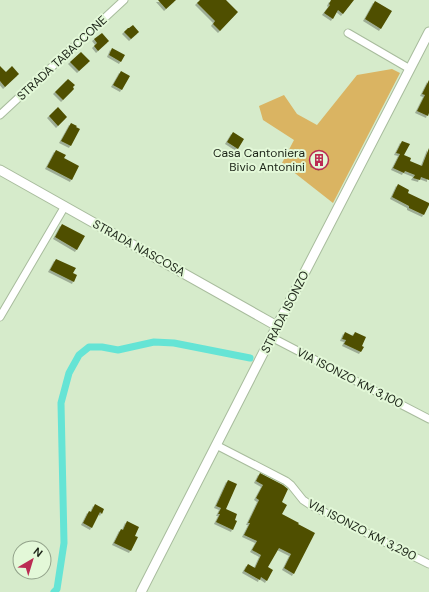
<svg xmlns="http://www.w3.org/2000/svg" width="429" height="592" font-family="'DM Sans',sans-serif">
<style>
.green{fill:#dab462}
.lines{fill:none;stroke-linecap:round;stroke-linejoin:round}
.canal{stroke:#65e4d5;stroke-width:7}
.building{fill:#4f4f00;filter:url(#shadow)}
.street-casing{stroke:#a8bc9d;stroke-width:9}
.secondary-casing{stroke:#a8bc9d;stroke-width:11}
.street{stroke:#fff;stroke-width:7}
.secondary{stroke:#fff;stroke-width:9}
.labels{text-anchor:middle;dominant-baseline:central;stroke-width:4;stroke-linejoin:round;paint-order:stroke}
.street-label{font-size:12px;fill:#1b2317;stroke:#e3f8d8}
.poi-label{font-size:12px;fill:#1b2317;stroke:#e3f8d8;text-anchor:end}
</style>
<defs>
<filter id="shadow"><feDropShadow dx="-2" dy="2" stdDeviation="0" flood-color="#0004"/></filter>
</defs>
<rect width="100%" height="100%" fill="#d6ebcb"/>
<!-- green -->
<path class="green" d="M392 69 400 73 333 203 282 163 294 140 263 120 259 106 284 95 297 114 317 125 357 75Z"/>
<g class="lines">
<!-- canal -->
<path class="canal" d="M54 592 57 589 64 543 61 403 69 373 79 355 89 347H102L118 350 154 342 174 343 250 358"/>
</g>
<!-- building -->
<path class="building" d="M158 0H176L166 9Z
M200 0H226L238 12 220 31 213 24 215 21 197 3Z
M331 0H354L343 14 338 10 333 19 324 13 330 5 329 4Z
M375 1 392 11 381 29 365 19Z
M133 25 139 32 131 39 124 32 128 28H129Z
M102 33 109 41 98 51 94 46 97 43 94 39Z
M112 48 125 55 121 62 109 55Z
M81 52 90 61 79 71 70 62Z
M0 66 6 72 12 66 19 74 5 87 0 81Z
M121 71 130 76 122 90 113 85Z
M68 79 75 85 73 87 74 89 63 100 55 92Z
M429 80V113L428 116 417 111 425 95 422 94Z
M58 107 67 117 58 126 49 116Z
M71 123 77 126 76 127 80 129 71 146 61 141Z
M233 132 244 139 238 149 227 142Z
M402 141 410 144 404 155 411 158 410 161 422 166 429 148V180L421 177 420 180 413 178 415 175 405 171 404 173 393 168 400 154 396 153Z
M56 150 66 155 64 158 79 166 72 180 47 167Z
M318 152 327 156 321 169 312 165Z
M398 184 409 190 408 193 429 203V205L424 215 409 208V206L392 197Z
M62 224 85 236 77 250 55 237Z
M56 259 76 268 73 273 77 275 74 282 50 270Z
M345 332 353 336 355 332 366 337 362 346 364 347 361 352 344 344 346 340 342 339Z
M260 473 283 485 288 489 282 502 287 505 282 514 299 523 298 524 315 533 294 574 284 568 291 554 279 548 268 567 273 570 267 581 261 577 260 580 244 571 248 564 255 568 261 555 252 550 257 541 244 535 250 523H248L259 500 256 498 263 485 256 481Z
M228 480 237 484 226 509 237 514 235 520 237 521 233 530 216 522 220 514H218L221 508 216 506Z
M95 504 104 509 102 514 100 512 92 528 83 523 89 511 91 512Z
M127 521 139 527 135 536 138 537 131 551 114 543 121 529 123 530Z"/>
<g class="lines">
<!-- street casing -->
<g class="street-casing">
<path id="street" d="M348 33 410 69
M0 115 124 0
M0 317 65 206
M271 337 429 419
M216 445 286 481 291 485 303 500 312 506 429 564"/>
</g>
<!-- secondary casing -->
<g class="secondary-casing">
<path id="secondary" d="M0 170 277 326
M141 592 277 326 429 32"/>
</g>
<!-- street -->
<use href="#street" class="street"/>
<!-- secondary -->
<use href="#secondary" class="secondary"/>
</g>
<!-- icons -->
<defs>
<g id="building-ring" transform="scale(1)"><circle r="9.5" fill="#e3f8d8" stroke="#bb2b53" stroke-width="1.5"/><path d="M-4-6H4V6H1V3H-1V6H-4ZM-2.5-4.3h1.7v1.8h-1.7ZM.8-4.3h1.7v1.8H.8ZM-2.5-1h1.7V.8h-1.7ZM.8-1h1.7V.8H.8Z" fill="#bb2b53"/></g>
</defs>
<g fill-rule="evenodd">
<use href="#building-ring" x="319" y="160"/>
</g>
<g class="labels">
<!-- street labels -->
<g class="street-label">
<text transform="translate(62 58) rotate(-43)">STRADA TABACCONE</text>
<text transform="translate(139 248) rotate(29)">STRADA NASCOSA</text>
<text transform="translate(285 312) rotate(-63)">STRADA ISONZO</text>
<text transform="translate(350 378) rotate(27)">VIA ISONZO KM 3,100</text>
<text transform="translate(362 530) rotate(27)">VIA ISONZO KM 3,290</text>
</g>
<!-- poi labels -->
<g class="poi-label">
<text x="305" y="153">Casa Cantoniera<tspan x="305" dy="14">Bivio Antonini</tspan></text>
</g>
</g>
<!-- north arrow -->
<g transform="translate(32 560) rotate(38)"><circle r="19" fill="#e3f8d8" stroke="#93a38b"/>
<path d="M0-3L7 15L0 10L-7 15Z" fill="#bb2b53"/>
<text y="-6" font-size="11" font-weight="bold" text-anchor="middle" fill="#1b2317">N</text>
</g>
</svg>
